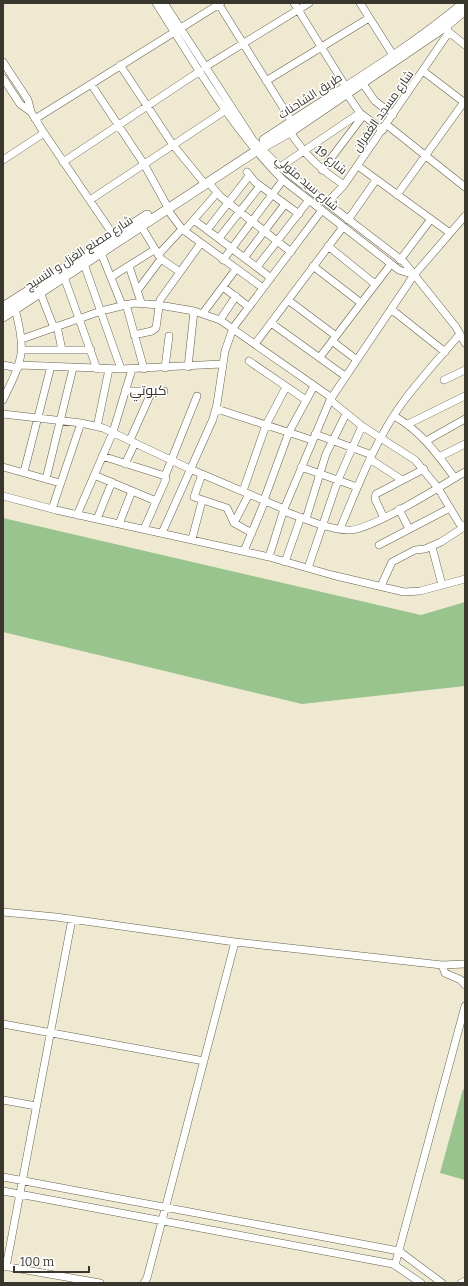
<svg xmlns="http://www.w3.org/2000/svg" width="468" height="1286" font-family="Bitter,Cairo,serif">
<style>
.water{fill:#99c48d}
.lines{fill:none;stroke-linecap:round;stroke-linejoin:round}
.minor-casing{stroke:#66614e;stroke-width:8}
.major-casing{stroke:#66614e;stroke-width:10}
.minor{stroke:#fff;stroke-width:7}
.major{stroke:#fff;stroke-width:9}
.labels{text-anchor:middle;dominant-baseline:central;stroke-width:3;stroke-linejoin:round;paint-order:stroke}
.street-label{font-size:12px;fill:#38362d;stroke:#fff}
.quarter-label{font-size:14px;fill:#38362d;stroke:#fff}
</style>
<rect width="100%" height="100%" fill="#efe9d2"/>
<!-- water -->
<path class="water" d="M3 518 421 615 465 602V686L302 704 3 632Z
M463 1089 465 1090V1180L440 1173Z"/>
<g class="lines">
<!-- minor casing -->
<g class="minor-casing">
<path id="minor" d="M156 3C195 64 232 129 283 180L399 270 414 275
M164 3 253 140 280 167 404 262 456 327 465 343
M218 3 292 122
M294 3 346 87
M360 3 393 55
M449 32 465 45
M3 62 28 100 31 112 44 133 114 236
M120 65 173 145 205 184
M205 67 309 3
M423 71 465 103
M3 78 20 104 31 112
M266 81 369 18
M91 84 144 164 166 204
M363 84 375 101 393 115
M347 94 360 113 383 130
M35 119 221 3
M387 125 465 187
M290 132C306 156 320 169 344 185
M3 160 44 133
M63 162 200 71
M358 166 450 233
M280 167 360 113
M322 170 363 116
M247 172 255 182 299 214
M208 182 221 197 291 252
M397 195 464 102
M90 200 226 110
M327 203 344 185 449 32 446 26
M167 209 182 229 263 288
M194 220 271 278
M348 220 376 180
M141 226 161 259 180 272
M207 230 249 176
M184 231 217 193
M219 238 260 186
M328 246 375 284
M101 253 122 305
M158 255 182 229
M244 258 285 204
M223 260 283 180
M400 260 431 219
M84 264 121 369
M129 266 141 302
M313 266 361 303
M257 267 309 200
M64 277 97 369
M111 277 154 250
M223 287 249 307
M137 291 161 259
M40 292 54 328
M288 300 336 336
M126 304 144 369
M391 309 445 352
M203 313 236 269
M220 320 236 296
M271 323 345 376
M57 326 62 350
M134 335 152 331 156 328 160 300 201 243
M22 339 101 311 134 303 159 305 194 311 220 320 332 398
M332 341 357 360
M255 344 343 227
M23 350H91
M320 357 391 264
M249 361 306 400
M3 365 18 368
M20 365 121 369 222 364
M188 367 194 311
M165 368 169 336
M444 380 465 370
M125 391H164
M3 400C22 360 27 353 15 309
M330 400 362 426 415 460 438 488 459 523 465 528
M217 409 312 440
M3 414 81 423 103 428 190 469 284 509
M394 416C421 431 437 454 455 478
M408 424 465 396
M97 427 109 369
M315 434 372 455
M130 440 152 391
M426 441 465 419
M102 456 165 476
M439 457 465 444
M370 459 402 480
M125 464 135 443
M3 467 60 483
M301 467 357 487
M24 472 51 366
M202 474 194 497 227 508 234 523 252 533
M47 475 73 368
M94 475 156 501
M243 491 266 425 286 387
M3 496 56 510 269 557 332 575 404 592 420 591 465 579
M264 500 289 432 314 386
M52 509 81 423
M399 509 409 529
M283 511C304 518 326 529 348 530 369 532 442 485 465 472
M77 515 113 432 132 369
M384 518 375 499 376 494 424 469
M97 519 112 482
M306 519 326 454 346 414
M234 523 249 494
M119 524 132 491
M144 529 166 479 165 476 197 396
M340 529C358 486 375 440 403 402 421 378 441 356 460 334
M162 533 213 419 217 404 225 351 233 328 322 210
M192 539 202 501
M379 545 450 508
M432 547 442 585
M244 551 265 501
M269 557 284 509 330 400 414 275 465 216
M285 562 301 517
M308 568 338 480 362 426
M381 586 392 562 415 550 425 549 441 542 464 527
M3 912 56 917 235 942 442 965 465 964
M442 965 445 973 461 980 465 985
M3 1024 204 1061
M3 1100 36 1106
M3 1177 399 1251 442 1283
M3 1191 393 1264 421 1283
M395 1265 465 1006
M3 1266 100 1283
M6 1267 72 919
M144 1283 147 1278 235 942
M461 1283 465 1281"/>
</g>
<!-- major casing -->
<g class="major-casing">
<path id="major" d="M264 140C331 95 402 55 464 3
M3 307 147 215
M3 317 256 151 290 132 446 26 465 10"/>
</g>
<!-- minor -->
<use href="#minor" class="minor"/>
<!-- major -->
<use href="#major" class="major"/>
</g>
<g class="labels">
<!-- street labels -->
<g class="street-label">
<text transform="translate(310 96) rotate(-33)">طريق الشاحنات</text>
<text transform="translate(383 111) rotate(-55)">شارع مسجد الغفران</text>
<text transform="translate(331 160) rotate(39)">شارع 19</text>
<text transform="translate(307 183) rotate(40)">شارع سيد متولي</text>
<text transform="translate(79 253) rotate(-33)">شارع مصنع الغزل و النسيج</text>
</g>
<!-- quarter labels -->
<g class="quarter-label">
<text x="148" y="390">كبوتي</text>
</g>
</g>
<!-- border -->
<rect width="468" height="1286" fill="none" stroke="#38362d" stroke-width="8"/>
<!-- scale -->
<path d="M14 1266v6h75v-6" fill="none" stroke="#38362d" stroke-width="2"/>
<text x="20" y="1266" font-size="12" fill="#38362d" stroke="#ffffff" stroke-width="3" paint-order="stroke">100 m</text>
</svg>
